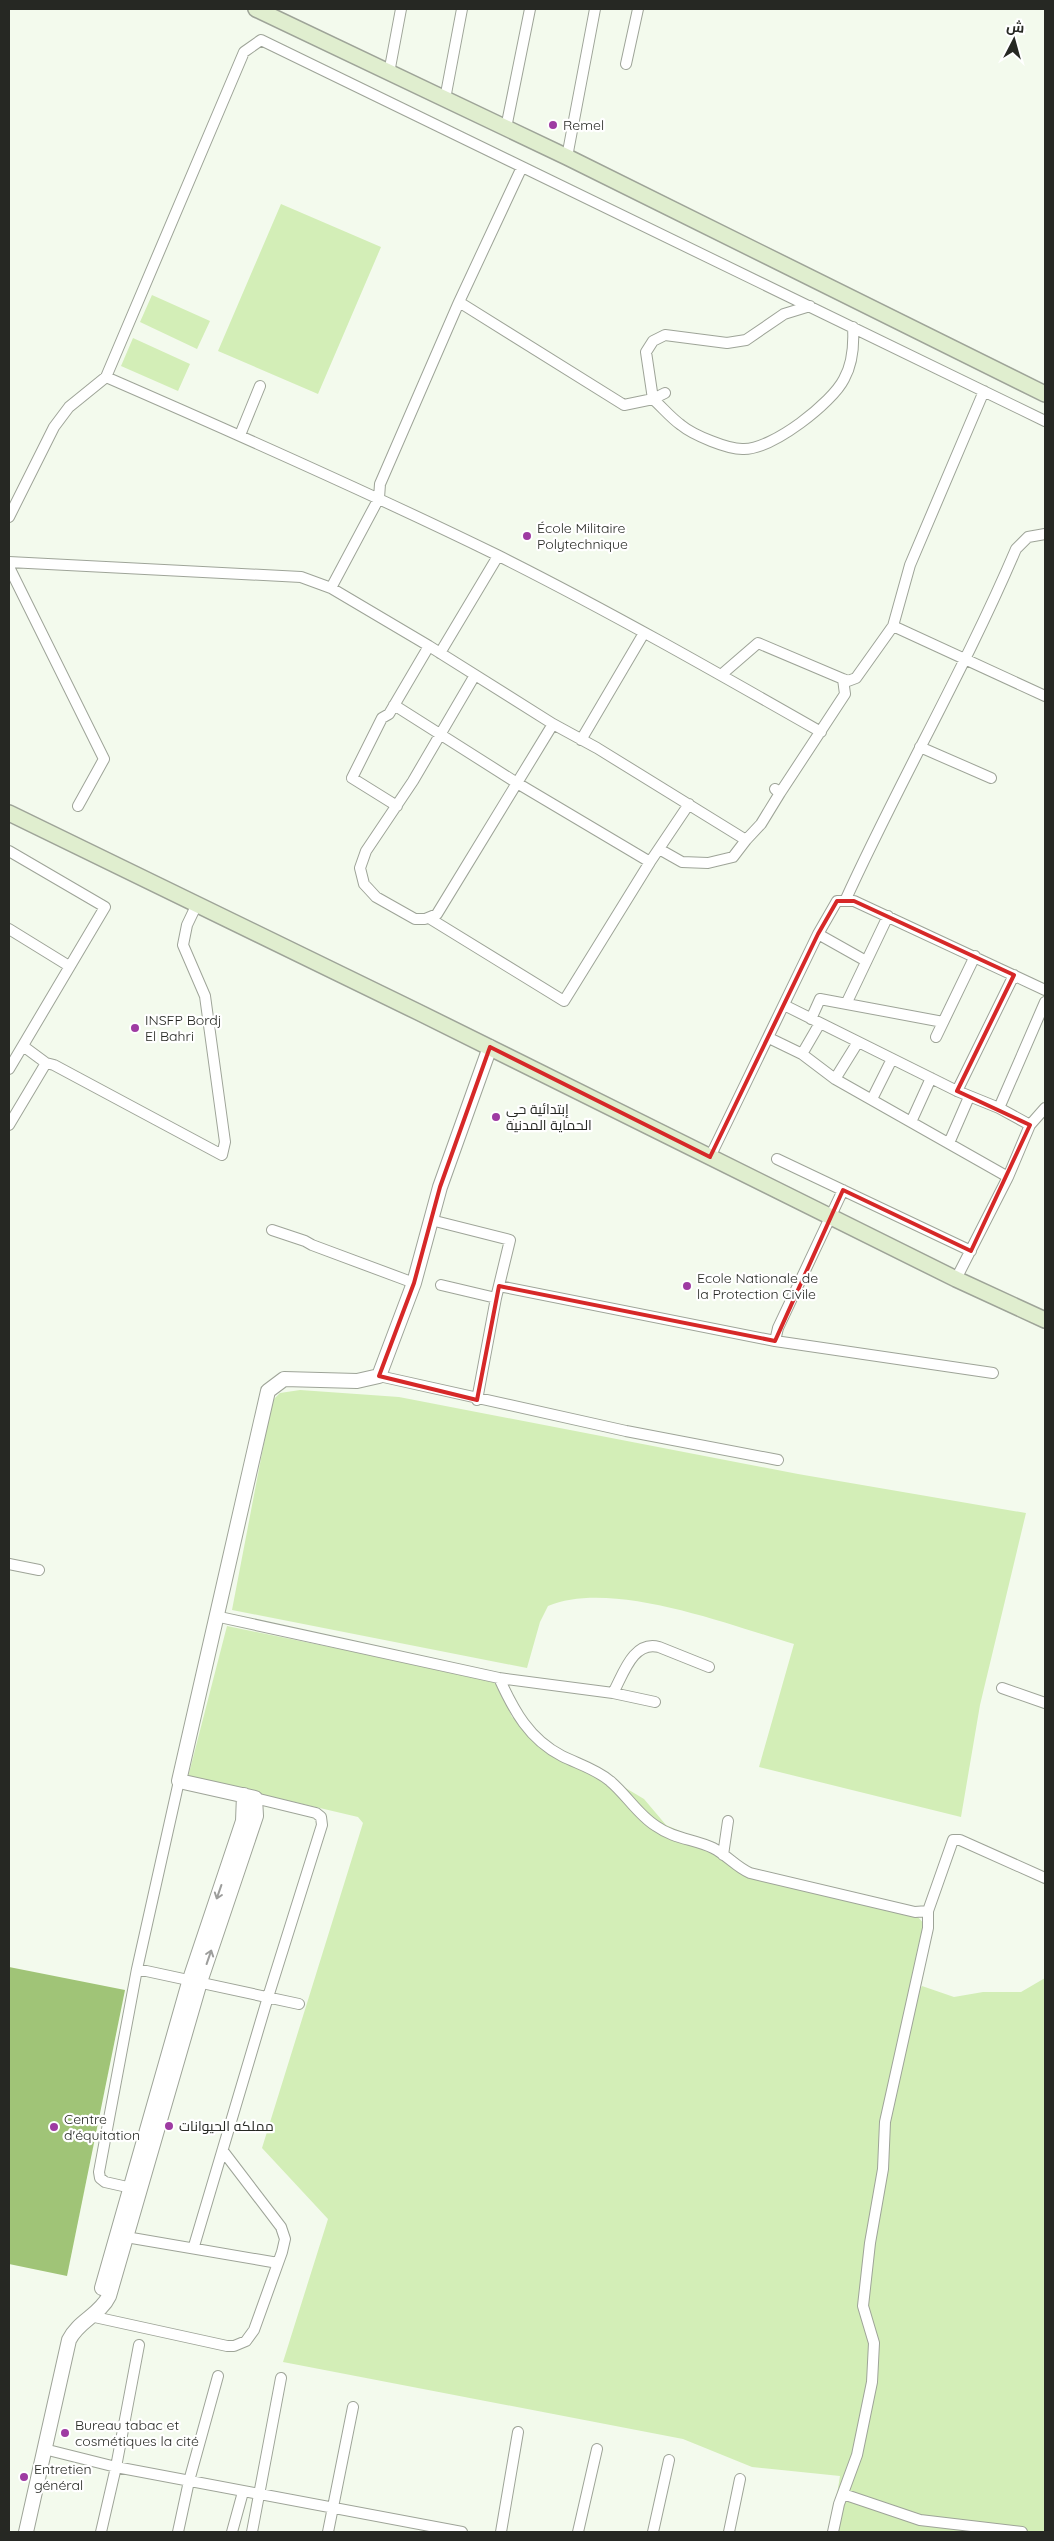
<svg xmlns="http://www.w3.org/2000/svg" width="1054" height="2541" font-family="Quicksand,Cairo,sans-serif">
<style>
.green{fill:#d3eeb7}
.forest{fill:#a0c477}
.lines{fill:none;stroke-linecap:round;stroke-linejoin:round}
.minor-casing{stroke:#9ea498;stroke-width:12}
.tertiary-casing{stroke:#9ea498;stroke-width:16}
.secondary-casing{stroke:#9ea498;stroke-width:18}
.minor{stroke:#fff;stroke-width:10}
.tertiary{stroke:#fff;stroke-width:14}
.secondary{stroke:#e0eecf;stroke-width:15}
.oneway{stroke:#9d9e9c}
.marked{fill:none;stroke:#d62828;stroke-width:4;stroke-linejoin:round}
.poi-dot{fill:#9e3ba2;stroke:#fff;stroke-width:2}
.labels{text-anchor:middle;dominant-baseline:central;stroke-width:4.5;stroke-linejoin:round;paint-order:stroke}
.poi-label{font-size:14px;fill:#262823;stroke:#fff;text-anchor:start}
</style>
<rect width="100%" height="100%" fill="#f3faed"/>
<!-- green -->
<path class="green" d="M281 204 381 247 318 394 218 351Z
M152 295 210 321 197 349 140 322Z
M133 338 190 364 178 391 121 366Z
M300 1390 399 1397 798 1474 1026 1513 980 1705 961 1817 759 1767 794 1644C729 1625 612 1579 548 1606L540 1622 527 1668 232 1610 272 1401 280 1393Z
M227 1626 497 1681 512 1717 555 1746 644 1799 666 1825 682 1832 727 1863 917 1916 926 1926 902 2021 922 1986 954 1997 983 1992H1021L1045 1978 1044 2532H831L840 2476 752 2467 683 2439 283 2362 328 2219 262 2148 363 1823 358 1817 188 1777Z"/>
<!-- forest -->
<path class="forest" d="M9 1967 125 1990 67 2276 9 2264Z"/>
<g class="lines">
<!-- minor casing -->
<g class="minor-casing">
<path id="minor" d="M626 64 638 9
M389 73 401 9
M445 99 462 9
M506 128 530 9
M567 157 595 9
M459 302 624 405 653 399C662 407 671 418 681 425 693 435 729 450 744 449 773 449 832 403 844 379 853 363 854 344 853 327
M106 377 244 52 261 40 1045 421
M665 393 653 399 646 352 653 341 665 335 727 343 746 340 784 314 810 306
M240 435 260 386
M9 517 54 427 69 407 106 377C237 434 368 492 497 555 607 610 714 671 821 732
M9 562 301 577 331 588 429 646 553 724 597 748 746 840 761 824 780 793 775 789
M9 567 104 759 78 806
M331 588 379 498 380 484 459 302 522 167
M893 626 910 565 984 391
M440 653 498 556
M475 675 413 781 366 851 360 868 364 884 376 897 415 919H425L437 914 553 724
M721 675 758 643 843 679
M394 705 517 783 650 862
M581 740 644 633
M920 747 991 778
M780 793 845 694 843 679 848 681 856 678 893 626 1045 696
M397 806 352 778 382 718 389 714 429 646
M659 849 682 862 708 863 733 857 746 840
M9 851 105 907 9 1069
M845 901C899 782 965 669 1016 549L1028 537 1045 534
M429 918 564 1001 650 862 689 804
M9 929 69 966
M818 934 866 961
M847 1002 888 916
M784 1005 957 1091 999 1108 1030 1125
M811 1019 820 999 943 1022
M820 1023 802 1054 835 1079 1008 1177
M936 1037 975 956
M769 1038 802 1054
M23 1046 46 1063 54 1065 222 1155 225 1142 205 996 183 945 187 925 197 904
M835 1079 858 1042
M957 1091 1014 975
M872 1099 892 1059
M999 1108 1045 1002
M911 1122 931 1078
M9 1125 46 1063
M949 1143 969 1097
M710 1157 818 934 837 901H854L1045 990
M777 1159 971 1251
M431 1220 510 1240 496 1298 477 1400
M272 1230 305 1241 312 1245 414 1283
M956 1279 1008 1177 1030 1125 1045 1108
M441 1285 496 1298
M499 1286 775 1341 993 1373
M775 1341 778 1328 843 1190
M379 1376 626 1431 778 1460
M9 1564 39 1570
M215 1616 499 1678 613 1693 655 1702
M499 1678C514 1711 529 1739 562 1756 578 1764 596 1769 610 1781 626 1794 638 1815 656 1826 674 1839 694 1839 713 1848 727 1855 736 1867 750 1873L915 1912 928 1911V1928L885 2122 883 2169 870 2243 863 2306 874 2343 872 2382 857 2455 839 2504 833 2532
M1002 1688 1045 1703
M613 1693C623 1675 633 1640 659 1647L709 1667
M723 1855 728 1821
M928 1911 953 1840H960L1045 1878
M137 1969 299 2004
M136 2189 105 2182 100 2178 99 2172 137 1969 179 1781
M126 2237 278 2263
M194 2246 268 1997 322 1825 321 1817 316 1813 255 1798
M90 2316 227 2346H234L246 2341 254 2330 282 2252 285 2239 281 2227 223 2151
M44 2449 116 2467 462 2532
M843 2494 920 2520 1022 2532
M101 2532 116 2467 139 2345
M178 2532 189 2481 218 2376
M232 2532 243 2492
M252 2532 281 2378
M328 2532 353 2407
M501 2532 518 2432
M578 2532 597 2449
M653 2532 669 2460
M729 2532 740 2479"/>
</g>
<!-- tertiary casing -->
<g class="tertiary-casing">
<path id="tertiary" d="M102 2288 190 1979 243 1821 244 1795
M26 2532 69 2340C78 2321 100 2315 109 2296L200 1982 256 1816 255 1798 179 1781 268 1391 284 1379 357 1381 379 1376 414 1283 440 1187 490 1047"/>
</g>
<!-- secondary casing -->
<g class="secondary-casing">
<path id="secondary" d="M256 9 567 157 1045 394
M9 813 418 1012 956 1279 1045 1320"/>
</g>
<!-- minor -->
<use href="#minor" class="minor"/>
<!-- tertiary -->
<use href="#tertiary" class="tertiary"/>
<!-- secondary -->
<use href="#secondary" class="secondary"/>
</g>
<!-- one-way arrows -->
<defs><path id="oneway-shaft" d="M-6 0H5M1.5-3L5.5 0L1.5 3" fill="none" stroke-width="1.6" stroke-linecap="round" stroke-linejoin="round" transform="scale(1.25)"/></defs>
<g class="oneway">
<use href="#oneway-shaft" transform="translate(219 1892) rotate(109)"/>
<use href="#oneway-shaft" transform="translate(209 1957) rotate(-71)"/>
</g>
<!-- marked area -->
<path class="marked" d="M837 901H854L1014 975 957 1091 1030 1125 971 1251 843 1190 775 1341 499 1286 477 1400 379 1376 414 1283 440 1187 490 1047 710 1157 818 934Z"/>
<!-- markers -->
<g class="poi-dot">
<circle cx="553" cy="125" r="5"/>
<circle cx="527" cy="536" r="5"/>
<circle cx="135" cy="1028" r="5"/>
<circle cx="496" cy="1117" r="5"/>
<circle cx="687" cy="1286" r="5"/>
<circle cx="169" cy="2126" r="5"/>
<circle cx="54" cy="2127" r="5"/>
<circle cx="65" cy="2433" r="5"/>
<circle cx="24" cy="2477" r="5"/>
</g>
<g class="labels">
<!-- poi labels -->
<g class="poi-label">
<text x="563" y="125">Remel</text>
<text x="537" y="528">École Militaire<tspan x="537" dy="16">Polytechnique</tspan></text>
<text x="145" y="1020">INSFP Bordj<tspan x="145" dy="16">El Bahri</tspan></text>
<text x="506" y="1109">إبتدائية حي<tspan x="506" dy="16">الحماية المدنية</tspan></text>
<text x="697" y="1278">Ecole Nationale de<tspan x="697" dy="16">la Protection Civile</tspan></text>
<text x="64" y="2119">Centre<tspan x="64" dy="16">d'équitation</tspan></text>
<text x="179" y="2126">مملكه الحيوانات</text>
<text x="75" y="2425">Bureau tabac et<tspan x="75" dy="16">cosmétiques la cité</tspan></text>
<text x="34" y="2469">Entretien<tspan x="34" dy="16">général</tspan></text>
</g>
</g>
<!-- border -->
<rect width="1054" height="2541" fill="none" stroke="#262823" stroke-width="20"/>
<!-- north arrow -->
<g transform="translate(1014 40) rotate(6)" stroke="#ffffff" stroke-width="4" paint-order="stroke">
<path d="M0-4L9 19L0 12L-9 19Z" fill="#262823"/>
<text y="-8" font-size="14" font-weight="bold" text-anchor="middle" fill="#262823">ش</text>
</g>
</svg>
